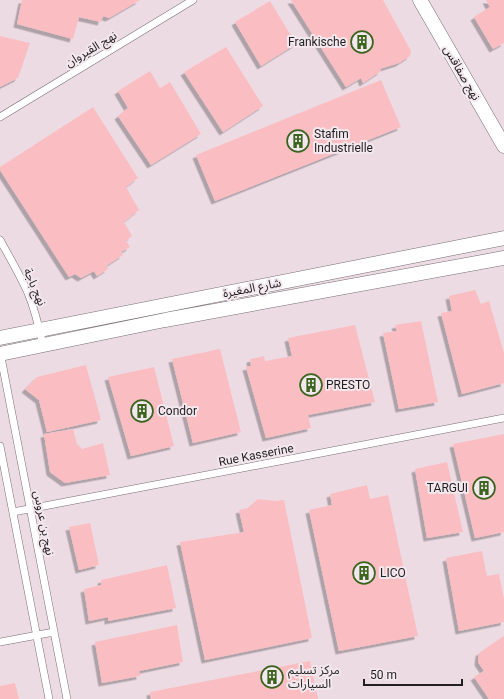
<svg xmlns="http://www.w3.org/2000/svg" width="504" height="699" font-family="Roboto,'Noto Sans Arabic',sans-serif">
<style>
.built{fill:#eddbe4}
.building{fill:#fabec2;filter:url(#shadow)}
.lines{fill:none;stroke-linecap:round;stroke-linejoin:round}
.service-casing{stroke:#776e73;stroke-width:8}
.minor-casing{stroke:#776e73;stroke-width:15}
.service{stroke:#fff;stroke-width:7}
.minor{stroke:#fff;stroke-width:14}
.labels{text-anchor:middle;dominant-baseline:central;stroke-width:4;stroke-linejoin:round;paint-order:stroke}
.poi-label{font-size:12px;fill:#221f20;stroke:#f2e8ed;text-anchor:start}
.street-label{font-size:12px;fill:#221f20;stroke:#f2e8ed}
</style>
<defs>
<filter id="shadow"><feDropShadow dx="-3.5" dy="3.5" stdDeviation="0" flood-color="#0004"/></filter>
</defs>
<rect width="100%" height="100%" fill="#f2e8ed"/>
<!-- built -->
<path class="built" d="M0 0H504V699H0Z"/>
<!-- building -->
<path class="building" d="M22 0H140L109 18 103 16 101 22 79 17 73 39 17 24Z
M291 0H383L411 51 410 56 399 63 380 69 381 71 363 83 361 78 346 87Z
M486 0H504V43L493 49 474 17 490 7Z
M270 1 296 44 261 66 235 22Z
M0 36 30 43 18 78 0 87Z
M226 47 263 106 223 132 184 72Z
M150 71 160 88 170 82 201 134 151 165 118 116 128 108 118 91Z
M381 80 401 127 215 201 196 155Z
M93 107 138 178 126 187 139 210 124 222 132 236 126 241 130 247 121 252 123 255 106 266 108 269 97 276 94 271 81 278 75 274 69 277 0 170V167Z
M475 290 481 304 489 301 504 353V383L462 394 441 313 452 311 449 296Z
M421 321 438 402 399 409 383 333 397 331 395 325Z
M355 325 375 402 308 415 311 428 266 438 246 367 251 366 250 359 264 356 265 361 292 356 288 338Z
M220 349 241 432 193 443 172 359Z
M86 365 101 420 47 432 39 400 25 389 37 377Z
M154 367 174 446 131 456 108 377Z
M73 429 77 444 82 449 103 443 110 475 65 483 50 472 44 434Z
M504 434V532L475 538 453 444Z
M447 462 463 532 427 538 415 469Z
M367 485 370 499 388 495 418 636 339 651 309 510 332 505 330 494Z
M258 499 275 501 284 500 312 638 205 660 180 542 244 532 239 510 248 508Z
M90 523 99 565 79 570 69 527Z
M482 551 487 576 499 574 504 599V622L459 631 446 558Z
M167 565 176 608 108 621V617L89 621 84 589 101 585V580Z
M177 625 183 662 139 671 140 676 102 683 95 642Z
M504 636V699H489L474 677 484 671 478 662 479 653Z
M310 661 318 699H151L150 692Z
M15 683 19 699H0V686Z"/>
<g class="lines">
<!-- service casing -->
<g class="service-casing">
<path id="service" d="M0 117 193 0
M0 240C10 258 20 275 28 293 35 310 39 327 43 345
M0 352 67 699
M0 446 49 699
M13 512 504 418
M0 642 54 632"/>
</g>
<!-- minor casing -->
<g class="minor-casing">
<path id="minor" d="M420 0 504 146
M0 338 504 238
M0 354 165 320 504 258"/>
</g>
<!-- service -->
<use href="#service" class="service"/>
<!-- minor -->
<use href="#minor" class="minor"/>
</g>
<!-- icons -->
<defs>
<g id="building-ring" transform="scale(1.15)"><circle r="9.5" fill="#f2e8ed" stroke="#3c641f" stroke-width="1.5"/><path d="M-4-6H4V6H1V3H-1V6H-4ZM-2.5-4.3h1.7v1.8h-1.7ZM.8-4.3h1.7v1.8H.8ZM-2.5-1h1.7V.8h-1.7ZM.8-1h1.7V.8H.8Z" fill="#3c641f"/></g>
</defs>
<g fill-rule="evenodd">
<use href="#building-ring" x="362" y="42"/>
<use href="#building-ring" x="298" y="141"/>
<use href="#building-ring" x="311" y="385"/>
<use href="#building-ring" x="142" y="411"/>
<use href="#building-ring" x="484" y="488"/>
<use href="#building-ring" x="364" y="573"/>
<use href="#building-ring" x="272" y="677"/>
</g>
<g class="labels">
<!-- poi labels -->
<g class="poi-label">
<text x="346" y="42" text-anchor="end">Frankische</text>
<text x="314" y="134">Stafim<tspan x="314" dy="14">Industrielle</tspan></text>
<text x="326" y="385">PRESTO</text>
<text x="158" y="411">Condor</text>
<text x="468" y="488" text-anchor="end">TARGUI</text>
<text x="380" y="573">LICO</text>
<text x="288" y="670">مركز تسليم<tspan x="288" dy="14">السيارات</tspan></text>
</g>
<!-- street labels -->
<g class="street-label">
<text transform="translate(91 49) rotate(-31)">نهج القيروان</text>
<text transform="translate(462 73) rotate(60)">نهج صفاقس</text>
<text transform="translate(35 287) rotate(67)">نهج باجة</text>
<text transform="translate(252 288) rotate(-11)">شارع المغيرة</text>
<text transform="translate(256 455) rotate(-11)">Rue Kasserine</text>
<text transform="translate(44 523) rotate(79)">نهج بن عروس</text>
</g>
</g>
<!-- scale -->
<path d="M364 679v6h98v-6" fill="none" stroke="#221f20" stroke-width="2"/>
<text x="370" y="679" font-size="12" fill="#221f20" stroke="#f2e8ed" stroke-width="3" paint-order="stroke">50 m</text>
</svg>
